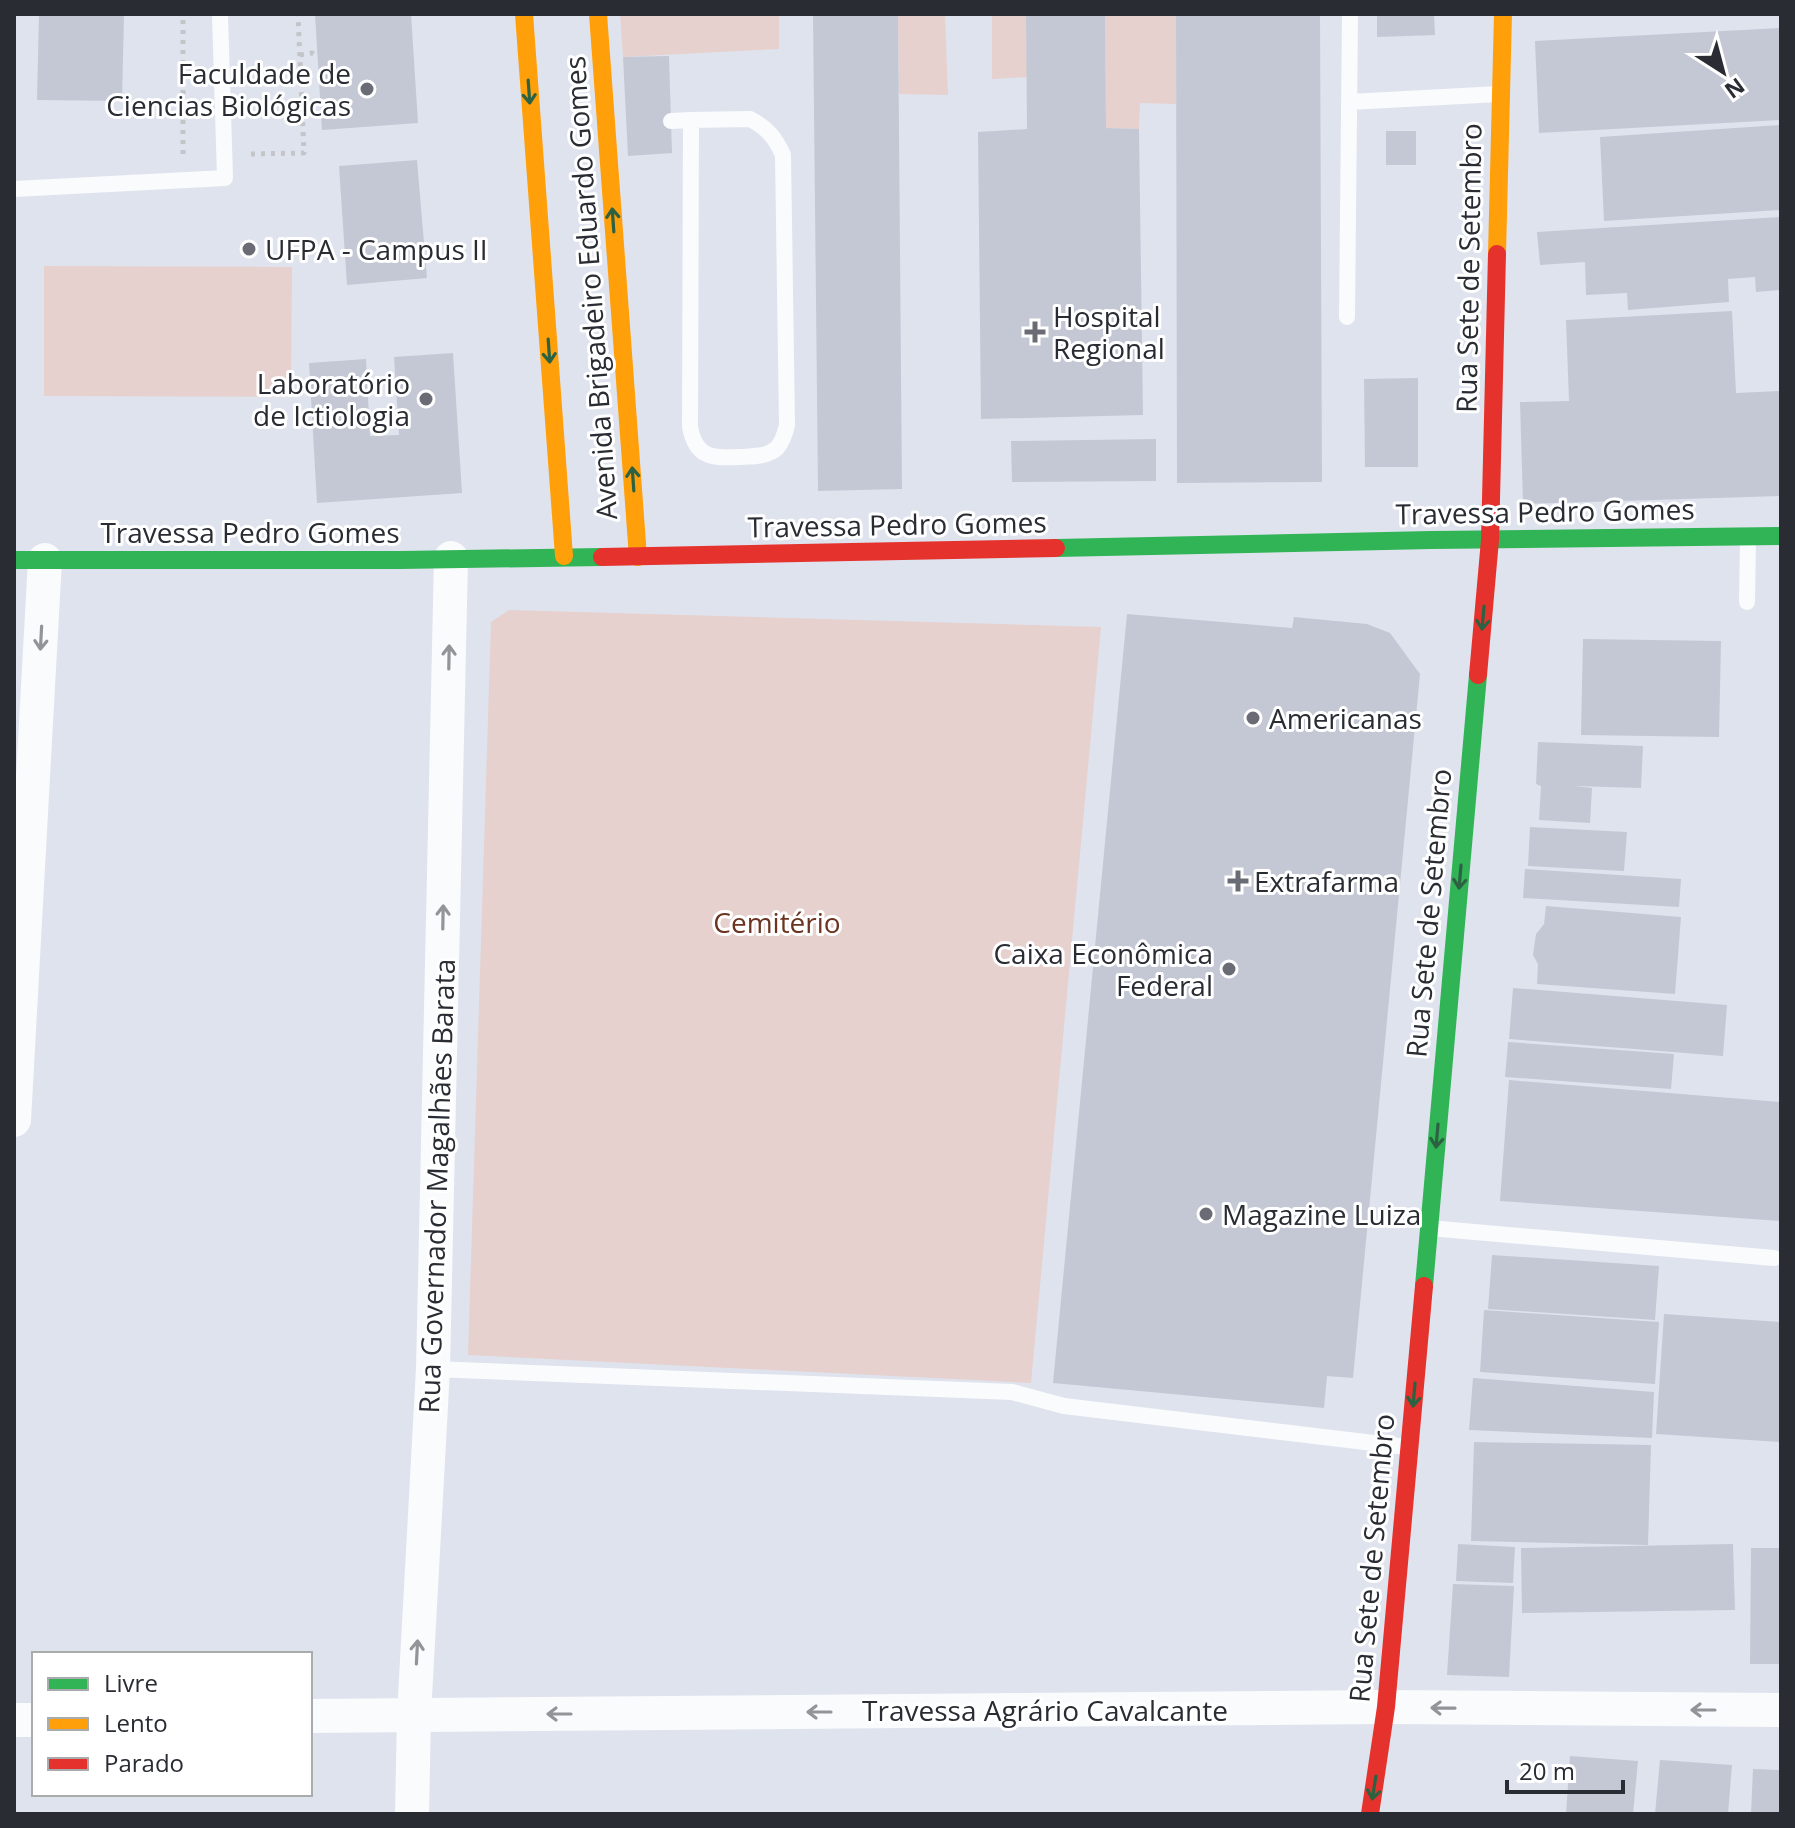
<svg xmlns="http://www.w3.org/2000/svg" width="1795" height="1828" font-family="'Open Sans',sans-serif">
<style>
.green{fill:#e6d1ce}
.building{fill:#c4c8d4}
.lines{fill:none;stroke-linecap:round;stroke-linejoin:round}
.path{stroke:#c4c5c9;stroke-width:5;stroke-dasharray:4 6;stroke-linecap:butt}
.lane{stroke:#fafbfc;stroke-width:16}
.street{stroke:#fafbfc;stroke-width:34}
.fast{stroke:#30b455;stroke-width:18}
.slow{stroke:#ff9f0a;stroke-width:18}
.jam{stroke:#e5322d;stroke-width:18}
.oneway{stroke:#2c6241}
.oneway2{stroke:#929498}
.poi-dot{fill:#696c74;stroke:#fff;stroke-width:3}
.labels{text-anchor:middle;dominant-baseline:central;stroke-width:6;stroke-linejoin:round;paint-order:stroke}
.poi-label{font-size:28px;fill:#292c33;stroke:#fff;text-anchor:start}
.street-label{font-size:28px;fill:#292c33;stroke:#fff}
.park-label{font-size:28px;fill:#6a3420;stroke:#fff}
</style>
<rect width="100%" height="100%" fill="#dfe3ee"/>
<!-- green -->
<path class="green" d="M620 14H779V49L623 57Z
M898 14H945L948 95 899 94Z
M992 14H1026L1027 77 992 79Z
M1105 14H1176V104L1140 103 1139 129 1106 128Z
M44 266 292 267 291 397 44 396Z
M509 610 1101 627 1031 1383 468 1355 491 622Z"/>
<!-- building -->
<path class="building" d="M39 14H124L122 101 37 100Z
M315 14H411L418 123 322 130Z
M813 14H898L902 489 818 491Z
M1026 14H1105L1106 128 1139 129 1143 415 981 419 978 132 1027 129Z
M1176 14H1320L1322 482 1177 483Z
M1377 14H1434L1435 35 1377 37Z
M1781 28V120L1539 133 1535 41Z
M669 56 672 153 628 156 623 57Z
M1781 125V210L1604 221 1600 137Z
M1386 131H1416V165H1386Z
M417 160 427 278 347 285 339 166Z
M1781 217V290L1756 292 1755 277 1728 279 1729 302 1628 310 1627 293 1586 295 1585 262 1540 265 1537 232Z
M1732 311 1736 393 1780 391 1781 496 1523 504 1520 402 1569 401 1566 320Z
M453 353 462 493 317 503 309 363 366 359 370 436 399 435 394 357Z
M1418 378V467H1365L1364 379Z
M1156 439V481L1012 482 1011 441Z
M1127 614 1292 628 1294 617 1367 624 1390 633 1420 674 1353 1378 1327 1376 1324 1408 1053 1383Z
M1583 639 1721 641 1719 737 1581 735Z
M1538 742 1643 746 1641 788 1574 786 1592 788 1590 823 1539 820 1541 786 1536 784Z
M1530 827 1627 832 1624 871 1528 866Z
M1525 869 1681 879 1679 907 1523 898Z
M1546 906 1681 917 1675 994 1537 984 1538 964 1533 955 1536 934 1544 924Z
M1513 988 1727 1005 1723 1056 1509 1039Z
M1508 1042 1674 1054 1671 1089 1505 1077Z
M1509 1080 1781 1102V1221L1500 1201Z
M1492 1255 1659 1266 1655 1320 1488 1309Z
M1484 1310 1659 1322 1655 1384 1480 1372Z
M1664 1314 1781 1322 1780 1442 1656 1434Z
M1473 1378 1654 1392 1652 1438 1469 1430Z
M1474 1442 1651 1445 1648 1545 1471 1541Z
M1458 1544 1515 1547 1513 1583 1456 1581Z
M1733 1544 1735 1610 1522 1613 1521 1548Z
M1751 1548H1781V1664H1750Z
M1453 1584 1514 1586 1509 1677 1447 1675Z
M1570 1756 1638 1761 1633 1814H1566Z
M1660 1760 1732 1765 1728 1814H1655Z
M1753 1769 1781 1770V1814H1751Z"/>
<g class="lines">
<!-- path -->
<path class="path" d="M300 55 312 53 317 56
M183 154V14
M251 154 304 153 298 14"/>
<!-- lane -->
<path class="lane" d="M1349 102 1499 94
M750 119C767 128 775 137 783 155L787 425C785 434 783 441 777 448 767 457 754 456 741 457 713 458 696 459 690 427L691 120Z
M671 121 691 120
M14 189 225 178 220 14
M1347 317 1350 14
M1747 602 1748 540
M1429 1228 1774 1258
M433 1369 1012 1392 1064 1406 1407 1447"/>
<!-- street -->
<path class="street" d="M14 1120 45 560
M310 1716 1386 1707 1781 1710
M14 1720H34
M412 1814 414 1715 433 1369 451 558"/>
<!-- fast -->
<path class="fast" d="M1056 548 1431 540 1781 536
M14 560H400L602 557
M1424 1286 1478 675"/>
<!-- slow -->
<path class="slow" d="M524 14 564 556
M598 14 638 557
M1497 254 1503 14"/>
<!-- jam -->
<path class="jam" d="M602 557 1056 548
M1478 675 1490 540 1497 254
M1370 1814 1386 1707 1424 1286"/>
</g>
<!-- one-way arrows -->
<defs><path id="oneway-shaft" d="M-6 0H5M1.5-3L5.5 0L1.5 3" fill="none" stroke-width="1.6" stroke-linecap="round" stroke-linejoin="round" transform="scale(2)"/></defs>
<g class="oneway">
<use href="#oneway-shaft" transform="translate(529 92) rotate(86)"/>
<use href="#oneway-shaft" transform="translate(613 220) rotate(-94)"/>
<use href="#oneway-shaft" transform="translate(549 351) rotate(86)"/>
<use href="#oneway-shaft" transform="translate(633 479) rotate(-94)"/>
<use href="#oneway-shaft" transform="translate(1483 618) rotate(95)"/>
<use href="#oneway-shaft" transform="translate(1460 877) rotate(95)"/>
<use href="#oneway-shaft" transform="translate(1437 1136) rotate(95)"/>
<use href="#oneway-shaft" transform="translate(1414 1395) rotate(95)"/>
<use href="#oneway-shaft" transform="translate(1374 1788) rotate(99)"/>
</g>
<g class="oneway2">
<use href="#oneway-shaft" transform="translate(41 638) rotate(93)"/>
<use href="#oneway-shaft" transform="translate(449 657) rotate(-89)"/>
<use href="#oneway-shaft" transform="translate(443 917) rotate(-89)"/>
<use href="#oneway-shaft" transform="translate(417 1652) rotate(-87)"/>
<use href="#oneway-shaft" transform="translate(1443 1708) rotate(-179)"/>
<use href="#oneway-shaft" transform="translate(1703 1710) rotate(-180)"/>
<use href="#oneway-shaft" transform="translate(819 1712) rotate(180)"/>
<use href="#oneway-shaft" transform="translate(559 1714) rotate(180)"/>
</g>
<!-- markers -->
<g class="poi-dot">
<circle cx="367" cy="89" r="8"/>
<circle cx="249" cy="249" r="8"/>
<path d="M1031 320h8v8h8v8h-8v8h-8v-8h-8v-8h8z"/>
<circle cx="426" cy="399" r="8"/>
<circle cx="1253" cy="718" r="8"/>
<path d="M1234 869h8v8h8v8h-8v8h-8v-8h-8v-8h8z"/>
<circle cx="1229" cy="969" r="8"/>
<circle cx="1206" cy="1214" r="8"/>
</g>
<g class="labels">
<!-- poi labels -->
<g class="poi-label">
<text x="351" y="73" text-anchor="end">Faculdade de<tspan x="351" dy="32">Ciencias Biológicas</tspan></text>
<text x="265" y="249">UFPA - Campus II</text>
<text x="1053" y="316">Hospital<tspan x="1053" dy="32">Regional</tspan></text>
<text x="410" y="383" text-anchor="end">Laboratório<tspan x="410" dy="32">de Ictiologia</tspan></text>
<text x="1269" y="718">Americanas</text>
<text x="1254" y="881">Extrafarma</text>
<text x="1213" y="953" text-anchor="end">Caixa Econômica<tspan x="1213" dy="32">Federal</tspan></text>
<text x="1222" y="1214">Magazine Luiza</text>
</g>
<!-- street labels -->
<g class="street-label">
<text transform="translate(1468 268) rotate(-89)">Rua Sete de Setembro</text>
<text transform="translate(590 288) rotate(-94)">Avenida Brigadeiro Eduardo Gomes</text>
<text transform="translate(1545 511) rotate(-1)">Travessa Pedro Gomes</text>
<text transform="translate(897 524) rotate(-1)">Travessa Pedro Gomes</text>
<text x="250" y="532">Travessa Pedro Gomes</text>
<text transform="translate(1428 913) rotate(-85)">Rua Sete de Setembro</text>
<text transform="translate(436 1186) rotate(-88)">Rua Governador Magalhães Barata</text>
<text transform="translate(1371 1558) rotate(-85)">Rua Sete de Setembro</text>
<text x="1045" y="1710">Travessa Agrário Cavalcante</text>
</g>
<!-- park labels -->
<g class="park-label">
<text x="777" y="922">Cemitério</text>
</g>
</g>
<!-- border -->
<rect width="1795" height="1828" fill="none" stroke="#292c33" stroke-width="32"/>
<!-- legend -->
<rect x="32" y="1652" width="280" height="144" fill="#ffffff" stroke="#a9abad" stroke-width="2"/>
<rect x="48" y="1678" width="40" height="12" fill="#30b455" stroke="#a9abad" stroke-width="2"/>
<text x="104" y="1692" font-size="24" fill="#292c33">Livre</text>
<rect x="48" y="1718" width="40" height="12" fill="#ff9f0a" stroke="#a9abad" stroke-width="2"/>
<text x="104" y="1732" font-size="24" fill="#292c33">Lento</text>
<rect x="48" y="1758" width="40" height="12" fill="#e5322d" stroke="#a9abad" stroke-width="2"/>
<text x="104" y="1772" font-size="24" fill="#292c33">Parado</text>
<!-- north arrow -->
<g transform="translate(1723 72) rotate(144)" stroke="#ffffff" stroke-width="6" paint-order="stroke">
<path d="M0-6L14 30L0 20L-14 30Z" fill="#292c33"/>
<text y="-12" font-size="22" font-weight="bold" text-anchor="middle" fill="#292c33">N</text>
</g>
<!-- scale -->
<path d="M1507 1780v12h116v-12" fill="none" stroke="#292c33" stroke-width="4"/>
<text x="1519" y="1780" font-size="24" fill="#292c33" stroke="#ffffff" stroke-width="6" paint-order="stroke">20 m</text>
</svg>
